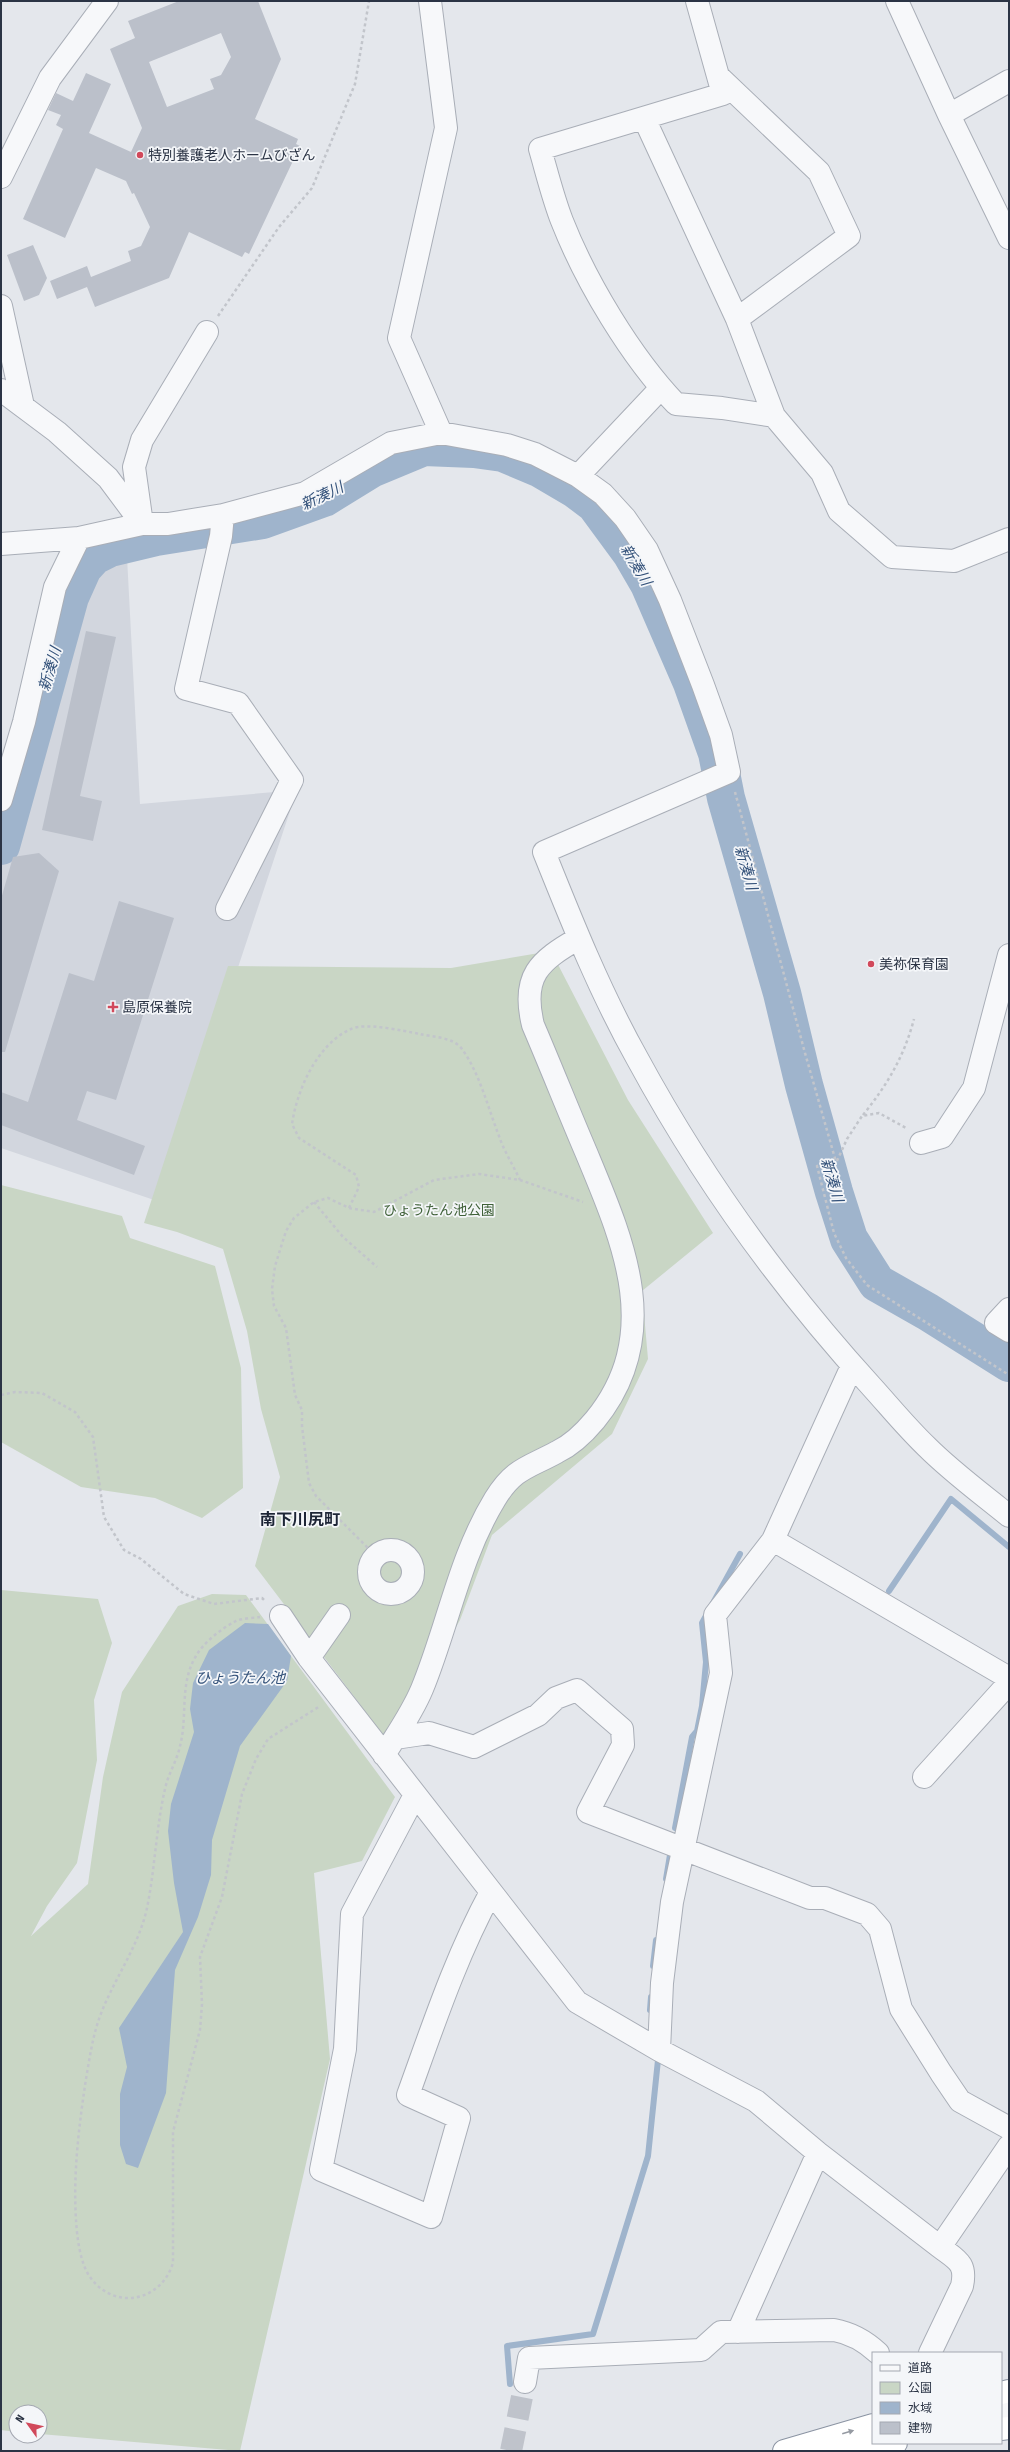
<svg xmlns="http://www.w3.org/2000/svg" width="1010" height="2452" font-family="'Fira Sans Condensed','Noto Sans JP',sans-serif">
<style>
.built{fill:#d2d6de}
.green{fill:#c9d6c5}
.water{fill:#9fb4cc}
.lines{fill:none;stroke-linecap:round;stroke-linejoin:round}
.stream{stroke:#9fb4cc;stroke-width:6}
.river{stroke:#9fb4cc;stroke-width:38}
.building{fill:#bbc0ca;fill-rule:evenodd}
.minor-tunnel{stroke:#bfc3cb;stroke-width:22;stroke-dasharray:22 11;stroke-linecap:butt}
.minor-casing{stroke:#a9aeb7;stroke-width:24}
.highway-casing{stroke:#8b94a3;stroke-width:24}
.path{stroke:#c2c5cb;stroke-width:2.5;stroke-dasharray:3 3;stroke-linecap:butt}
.minor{stroke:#f7f8fa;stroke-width:22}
.highway{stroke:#fff;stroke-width:22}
.oneway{fill:#959aa2}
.poi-dot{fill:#d1495b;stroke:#f4f6f9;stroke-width:1.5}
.labels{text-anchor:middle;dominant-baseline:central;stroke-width:3.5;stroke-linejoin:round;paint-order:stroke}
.poi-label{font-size:14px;fill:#2b3445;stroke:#f4f6f9;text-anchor:start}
.park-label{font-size:14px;fill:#3f6138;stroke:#f4f6f9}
.water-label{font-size:15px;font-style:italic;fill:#34527a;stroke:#f4f6f9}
.quarter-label{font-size:16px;font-weight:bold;fill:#1d2536;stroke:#f4f6f9}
</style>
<rect width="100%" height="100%" fill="#e4e7ec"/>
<!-- built -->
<path class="built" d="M127 557 140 804 297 790 160 1202 1 1148V866L78 597 94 576 108 564Z"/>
<!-- green -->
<path class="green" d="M551 951 628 1100 713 1233 642 1291 648 1359 612 1434 492 1535 460 1620 390 1744 255 1566 280 1477 261 1409 247 1331 223 1249 177 1232 144 1223 228 966 451 968Z
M1 1185 122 1216 130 1238 215 1266 241 1368 243 1488 202 1518 155 1498 81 1487 1 1442Z
M1 1590 98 1599 112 1643 94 1700 97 1760 77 1863 47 1906 31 1936 88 1884 103 1777 122 1692 178 1606 212 1594 246 1595 395 1797 362 1861 314 1873 330 2059 240 2451 40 2434V2412H16V2432L1 2430Z"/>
<!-- water -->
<path class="water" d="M245 1623 268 1624 291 1656 287 1681 240 1746 212 1840 211 1875 198 1917 175 1970 166 2093 138 2168 126 2164 120 2145V2094L127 2067 119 2028 183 1932 174 1883 168 1831 171 1804 194 1732 190 1709 193 1683 209 1650Z"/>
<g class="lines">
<!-- stream -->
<path class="stream" d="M889 1591 951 1499 1009 1547
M675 1828 692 1737 697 1731 702 1706 706 1662 702 1623 740 1554
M666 1879 670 1855
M653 1966 656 1940
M650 2010 651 1997
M510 2384 507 2346 593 2334 648 2156 658 2060"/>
<!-- river -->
<path class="river" d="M1 846 70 597 83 568 94 556 110 548 156 537 263 520 324 498 371 469 424 447 474 449 503 453 541 469 575 489 595 504 631 553 649 584 692 683 717 753 726 798 782 993 804 1085 834 1192 849 1239 877 1283 928 1312 1009 1363"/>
</g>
<!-- building -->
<path class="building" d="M179 1H258L281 59 255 119 298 139 296 144 300 146 249 254 245 252 242 257 189 232 169 278 95 307 87 287 57 299 50 281 87 266 91 277 131 261 128 251 141 246 150 227 134 193 132 194 126 181 96 168 65 238 23 219 63 129 56 125 61 115 48 110 56 93 73 101 86 73 111 84 89 133 131 152 142 128 110 49 135 38 128 21ZM221 33 231 57 221 75 210 79 214 89 167 107 149 62Z
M33 245 47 278 39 295 24 301 7 255Z
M86 631 116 637 80 796 102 801 93 841 42 830Z
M39 853 59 871 5 1052H1V899L13 857Z
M119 901 174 918 116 1100 87 1091 77 1120 145 1146 134 1175 1 1125V1092L28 1102 69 973 94 981Z"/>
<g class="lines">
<!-- minor-tunnel -->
<path class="minor-tunnel" d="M511 2451 525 2382"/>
<!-- minor casing -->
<g class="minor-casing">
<path id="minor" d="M430 1 446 128 399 338 441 433
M697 1 723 94 540 149C547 173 553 198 562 221 586 282 631 357 676 404L722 408 774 416
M897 1 949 115 1009 238
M718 76 819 172 849 236 737 319
M949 115 1009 81
M644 118 737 319 774 416 822 473 839 511 892 557 954 561 1009 539
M1 177 50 78 107 1
M1 306 23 406
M1 390 57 432 108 478 140 521
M578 476 661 388
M223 515 221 536 186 689 238 703 292 780 227 909
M142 524 134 467 142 440 207 332
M1 544 79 538 142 524H168L223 515 305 493 391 443 441 433 507 445 535 454 578 476 603 494 625 518 647 550 670 600 703 685 721 735 729 772 544 852C572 922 600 992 637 1058 702 1178 780 1286 871 1386 890 1407 907 1428 927 1447 952 1472 982 1494 1009 1516
M1 800 24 722 55 587 79 538
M921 1143 942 1137 974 1088 1009 955
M1009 1309 996 1323 1009 1331
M852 1366 773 1540 715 1615 721 1673 672 1902 662 1983 659 2050 756 2101 818 2153 940 2247 1009 2146
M773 1540 1009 1678
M369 1572a22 22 0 1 1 44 0a22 22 0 1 1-44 0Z
M281 1616 309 1658 577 2002 659 2050
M309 1658 339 1615
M395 1738 429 1733 474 1747 538 1715 556 1698 577 1690 622 1729 623 1745 588 1812 810 1898H825L867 1914 880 1929 901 2009 941 2073 960 2101 1009 2128
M384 1755C397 1734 412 1713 422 1689 448 1626 459 1558 495 1499 514 1468 528 1468 557 1452 572 1445 585 1432 595 1420 665 1334 623 1241 586 1152 568 1110 551 1067 533 1025 521 976 539 961 579 938
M924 1777 1009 1683
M415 1795 352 1914 345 2049 321 2170 431 2217 459 2118 408 2095C433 2026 456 1956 491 1892
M738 2332 818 2153
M930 2353 962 2286C967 2263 957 2260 940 2247
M525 2382 529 2358 701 2350 721 2332 834 2330C851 2333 865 2341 878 2353
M1001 2408 1009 2406"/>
</g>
<!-- highway casing -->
<g class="highway-casing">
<path id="highway" d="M1001 2393 1009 2391
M1001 2429 1009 2428
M784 2451 873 2425
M821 2451 896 2443"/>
</g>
<!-- path -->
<path class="path" d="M218 316 279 227 312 188 355 84 369 1
M735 792 805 1053 836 1162 817 1166 834 1233 846 1258 867 1285 1009 1375
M863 1115C887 1085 904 1057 914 1019
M837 1161 847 1139 862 1116 879 1113 906 1128
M314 1202 343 1237 377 1267
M349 1208 359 1187 356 1175 299 1138 292 1124C297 1090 317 1044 351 1029 365 1022 404 1031 420 1034 433 1037 453 1037 462 1049 480 1074 488 1108 499 1136 504 1151 513 1165 520 1180
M1 1395 15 1392 42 1393 75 1412 93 1437 104 1517 124 1550 141 1559 184 1594 214 1604 262 1598 266 1602
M376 1556 316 1496 309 1483 302 1426V1410L295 1395 286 1328 274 1306 272 1289 275 1266 286 1231 294 1218 314 1202 328 1198 349 1208 374 1212 434 1180 479 1174 520 1180 583 1202
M260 1617C253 1618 243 1618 236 1621 222 1628 203 1643 196 1656 179 1684 188 1716 180 1746 177 1761 168 1774 165 1789 156 1828 155 1869 147 1908 139 1945 116 1976 102 2011 93 2033 90 2056 86 2079 79 2125 73 2174 76 2220 77 2237 80 2263 90 2277 114 2311 161 2302 173 2263V2132L200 2030 202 2004 200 1957 222 1897 242 1794 256 1759 268 1739 320 1706"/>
<!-- minor -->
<use href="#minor" class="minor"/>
<!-- highway -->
<use href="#highway" class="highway"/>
</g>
<!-- one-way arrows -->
<defs><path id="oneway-solid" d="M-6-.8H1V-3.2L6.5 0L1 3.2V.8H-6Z"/></defs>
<use class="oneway" href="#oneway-solid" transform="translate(848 2432) rotate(-16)"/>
<!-- markers -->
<g class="poi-dot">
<circle cx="140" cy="155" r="4"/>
<circle cx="871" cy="964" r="4"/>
<path d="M111 1001h4v4h4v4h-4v4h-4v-4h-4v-4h4z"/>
</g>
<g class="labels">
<!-- poi labels -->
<g class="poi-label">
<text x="148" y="155">特別養護老人ホームびざん</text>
<text x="879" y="964">美祢保育園</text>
<text x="122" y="1007">島原保養院</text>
</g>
<!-- park labels -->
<g class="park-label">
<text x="439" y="1210">ひょうたん池公園</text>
</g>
<!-- water labels -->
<g class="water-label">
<text transform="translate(322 496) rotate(-26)">新湊川</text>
<text transform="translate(636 565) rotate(59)">新湊川</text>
<text transform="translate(50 669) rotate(-74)">新湊川</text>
<text transform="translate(746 868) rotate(74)">新湊川</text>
<text transform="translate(832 1180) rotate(74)">新湊川</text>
<text x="240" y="1678">ひょうたん池</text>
</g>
<!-- quarter labels -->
<g class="quarter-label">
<text x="300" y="1519">南下川尻町</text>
</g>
</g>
<!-- border -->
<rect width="1010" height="2452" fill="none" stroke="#2b3445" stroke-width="4"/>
<!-- legend -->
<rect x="872" y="2352" width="130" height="92" fill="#f4f6f9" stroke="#a4a8b1"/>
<rect x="880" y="2365" width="20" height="6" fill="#f7f8fa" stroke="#a4a8b1"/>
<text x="908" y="2372" font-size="12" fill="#2b3445">道路</text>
<rect x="880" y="2382" width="20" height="12" fill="#c9d6c5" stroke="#a4a8b1"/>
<text x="908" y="2392" font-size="12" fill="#2b3445">公園</text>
<rect x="880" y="2402" width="20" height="12" fill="#9fb4cc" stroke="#a4a8b1"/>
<text x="908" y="2412" font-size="12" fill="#2b3445">水域</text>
<rect x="880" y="2422" width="20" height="12" fill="#bbc0ca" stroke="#a4a8b1"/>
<text x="908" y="2432" font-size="12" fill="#2b3445">建物</text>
<!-- north arrow -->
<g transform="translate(28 2424) rotate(303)"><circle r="19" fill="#f4f6f9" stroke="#a4a8b1"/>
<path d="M0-3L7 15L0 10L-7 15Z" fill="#d1495b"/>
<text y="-6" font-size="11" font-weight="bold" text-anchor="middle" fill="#2b3445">N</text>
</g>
</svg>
